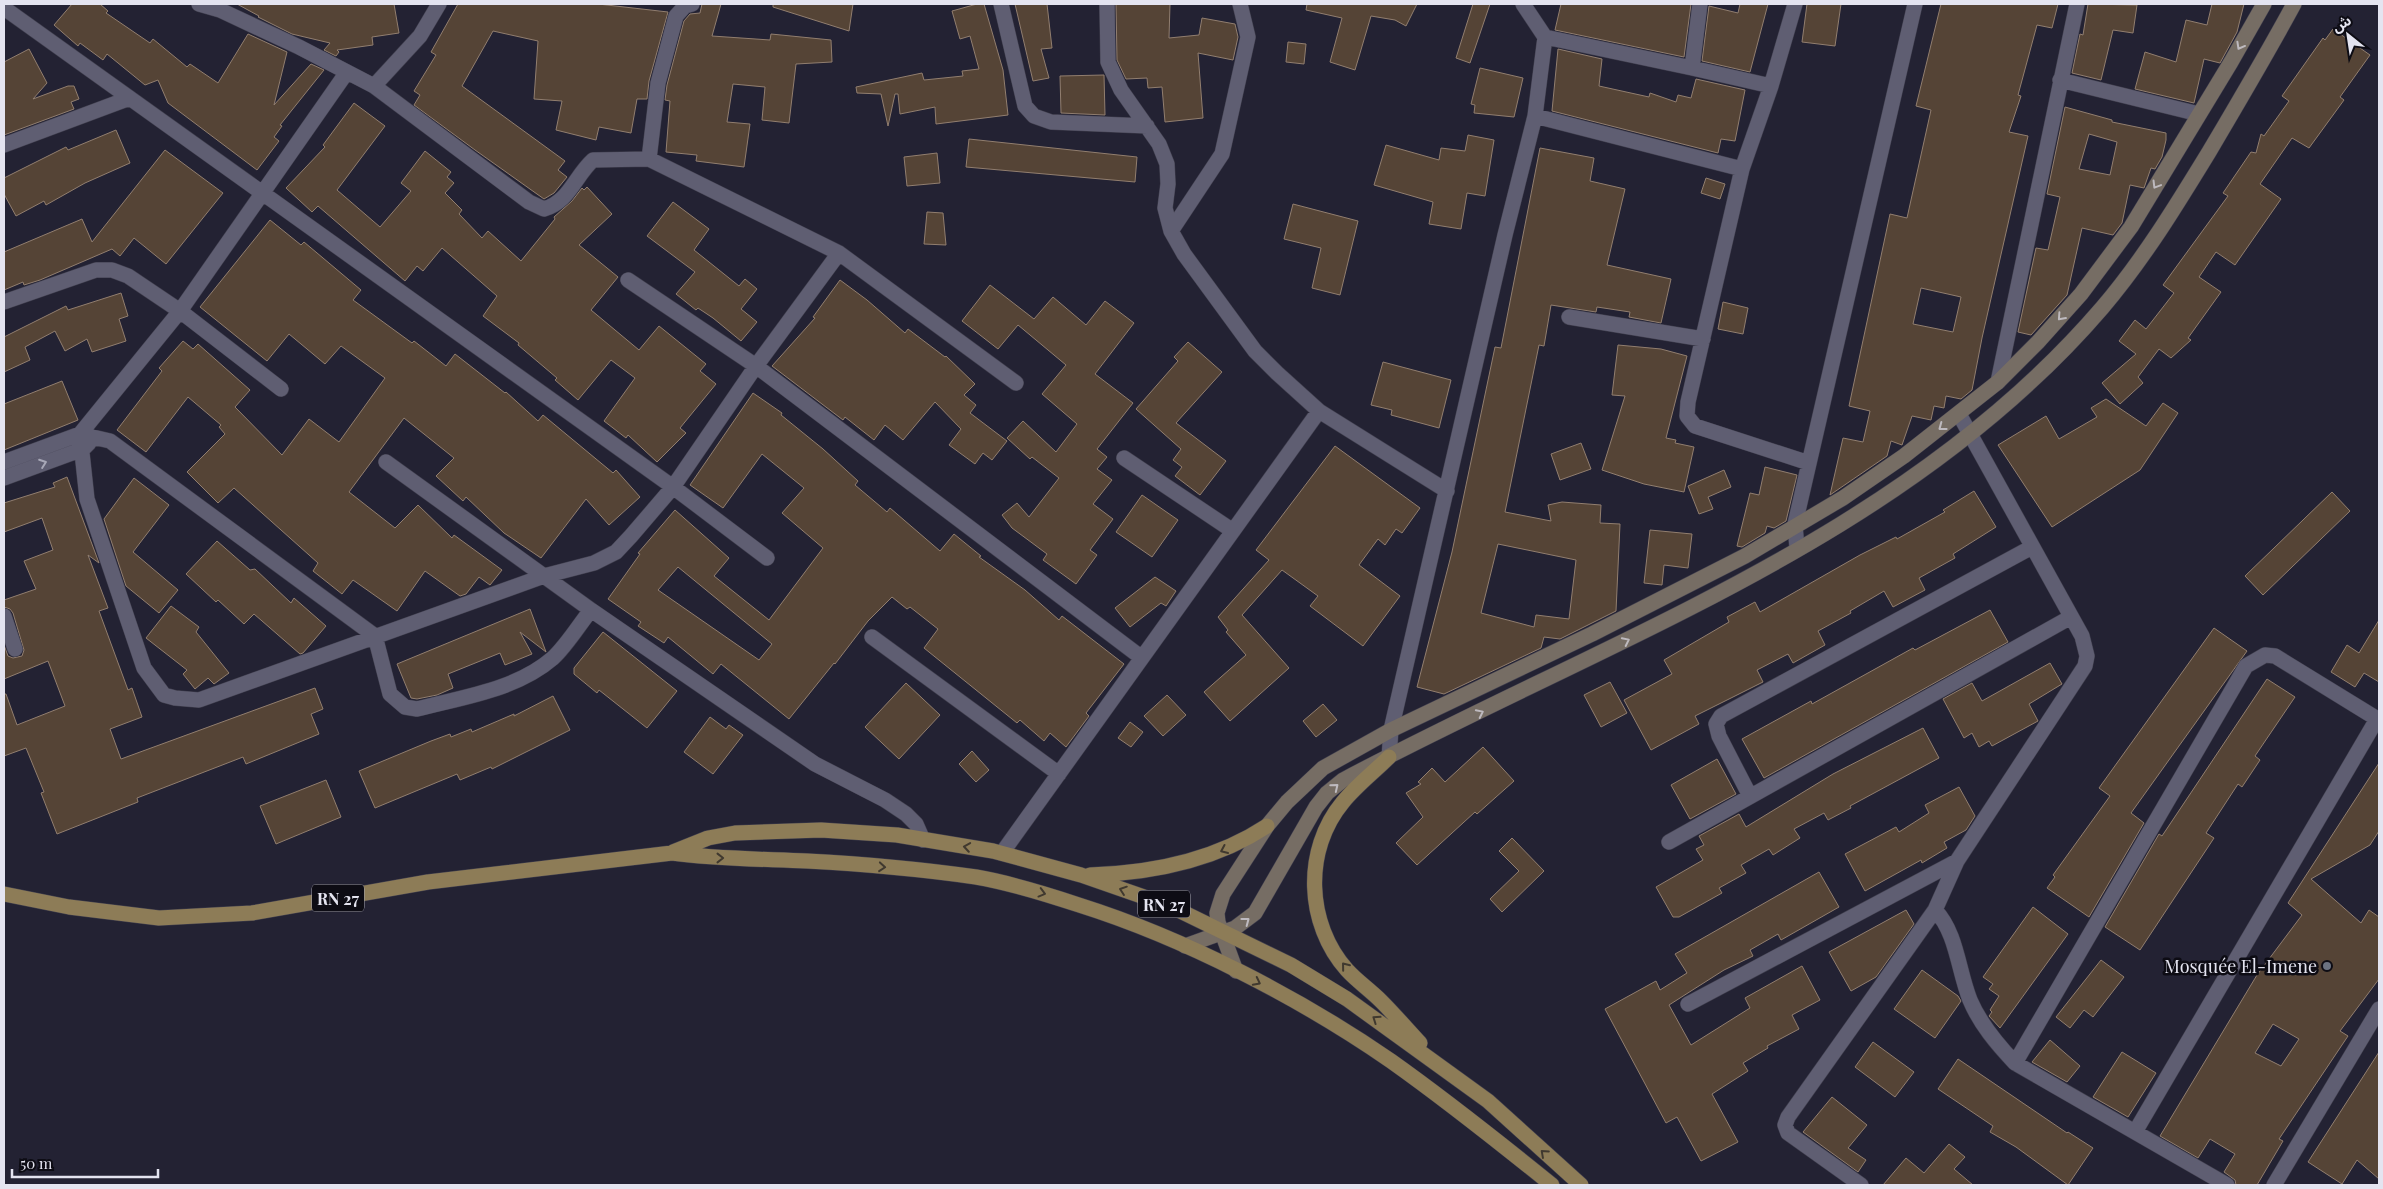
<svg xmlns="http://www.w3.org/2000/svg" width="2383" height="1189" font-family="'Playfair Display','Noto Sans Arabic',serif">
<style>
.building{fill:#554436;stroke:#917e6f;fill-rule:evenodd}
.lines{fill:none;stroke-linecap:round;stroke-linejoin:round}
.street-casing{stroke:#403f4e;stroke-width:16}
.secondary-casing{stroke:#403f4e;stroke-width:16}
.primary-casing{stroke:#403f4e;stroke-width:16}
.street{stroke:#5f5e72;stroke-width:15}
.secondary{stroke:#766d64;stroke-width:15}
.primary{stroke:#8d7c57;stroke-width:15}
.oneway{stroke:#bebabf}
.oneway2{stroke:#a8a8b7}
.oneway3{stroke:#40392f}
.worship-dot{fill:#6b7280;stroke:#0d0c14;stroke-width:2}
.labels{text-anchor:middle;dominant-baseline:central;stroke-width:5;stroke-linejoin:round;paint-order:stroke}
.shield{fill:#0d0c14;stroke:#a4a3ae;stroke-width:1}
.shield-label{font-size:16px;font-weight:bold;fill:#e4e4f0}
.poi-label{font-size:18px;fill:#e4e4f0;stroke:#0d0c14;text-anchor:end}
</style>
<rect width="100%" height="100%" fill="#232233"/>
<!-- building -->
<path class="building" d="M72 4H100L108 11 106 13 150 43 153 39 187 67 190 64 218 83 248 34 287 52 274 105 311 64 324 70 280 125 282 126 274 137 279 141 257 170 168 103 158 80 145 85 107 54 103 60 80 43 78 46 54 25Z
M237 4H394L399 33 372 37 373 45 337 50 339 52 336 56 324 50 330 43 292 34 258 17 259 16Z
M458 4H598L668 12 649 81 647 99H637L631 133 599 127 596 140 556 130 562 101 534 99 538 41 493 31 462 86 565 161 558 170 567 177 554 193 544 199 475 150 414 105 420 95 414 91 436 55 431 52Z
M702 4H721L712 36 770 40 771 34 831 40 832 62 796 64 789 123 762 120 765 87 733 84 727 122 750 124 744 167 696 161 697 155 666 152 670 101 665 100 667 85 684 21 690 14 700 13Z
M773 4H853L849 31 773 7Z
M977 4H984L1003 70 1008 115 936 124 935 107 900 114 898 94H895L888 126 881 94 857 93 856 87 922 73 924 80 963 76 962 71 979 69 970 36 960 39 952 11Z
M1015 4H1047L1052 48 1041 49 1049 78 1033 81Z
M1116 4H1170L1169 38 1199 35 1202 18 1235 24 1238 37 1233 60 1198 53 1203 118 1165 122 1162 87 1148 88 1147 78 1126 79 1117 60Z
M1307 4H1417L1406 26 1395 20 1371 16 1355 70 1330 62 1342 18 1306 10Z
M1473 4H1490L1470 63 1456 58Z
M1561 4H1691L1684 57 1555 30Z
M1740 4H1768L1750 72 1702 61 1709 6 1738 13Z
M1807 4H1841L1835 46 1802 42Z
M1941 4H2058L2052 28 2037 25 2018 95 2021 96 2009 132 2028 136 1982 338 1972 390 1961 399 1946 396 1944 408 1934 406 1931 420 1912 416 1902 445 1891 441 1887 456 1830 495 1843 438 1863 442 1870 411 1849 406 1890 214 1907 218 1931 110 1916 106ZM1921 288 1961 297 1953 332 1913 324Z
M2088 4 2137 5 2133 33 2113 30 2101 80 2072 73 2080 34 2083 35Z
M2212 4H2244L2237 32 2220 63 2204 59 2194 103 2135 89 2145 52 2176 62 2186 20 2207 25Z
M2333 29 2370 55 2340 97 2344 100 2309 148 2292 138 2260 184 2281 199 2235 265 2216 252 2199 277 2221 292 2188 338 2191 340 2171 358 2159 349 2138 377 2143 383 2120 404 2102 383 2136 354 2119 341 2135 320 2146 329 2174 293 2163 285 2228 196 2223 193 2251 152 2256 153 2261 134 2264 136 2289 101 2282 96 2323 38 2325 40Z
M1288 42 1306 44 1304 64 1286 62Z
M29 49 47 83 33 99 68 86H74L79 99 71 102 74 109 4 135V62Z
M1558 49 1602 59 1599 86 1649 97 1650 93 1676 102 1678 95 1691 98 1696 79 1745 90 1735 141 1721 139 1718 153 1552 111Z
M1480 68 1523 78 1514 117 1474 113 1475 105 1471 104Z
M1104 75 1105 115 1061 113 1060 76Z
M354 103 385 126 337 190 380 227 411 191 401 183 425 151 451 172 447 177 454 183 445 193 462 210 459 214 482 238 488 231 521 261 555 219 554 217 572 201 582 188 584 190 587 187 612 214 579 245 618 277 591 310 639 350 659 326 706 364 700 371 716 384 680 428 686 433 657 462 628 435 626 438 604 421 635 378 611 360 578 400 555 380 557 378 518 345 519 343 483 316 497 296 442 248 423 271 417 266 405 281 318 206 312 212 286 188 325 147 323 145Z
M2065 107 2112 120V122L2166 133V140L2162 157 2155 169 2151 168 2144 188 2130 185 2122 223 2113 235 2082 228 2067 295 2031 335 2018 332 2036 248 2048 250 2060 197 2047 194ZM2089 134 2117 142 2110 175 2079 169Z
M116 130 130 163 85 183 46 205 44 201 16 216 4 194V178L66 147 68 150Z
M1468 135 1494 140 1485 196 1467 193 1461 229 1429 224 1433 202 1374 185 1386 145 1439 160 1441 148 1465 151Z
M969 139 1137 157 1135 182 966 167Z
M1540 148 1594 158 1590 181 1625 189 1607 265 1671 279 1661 323 1629 317 1630 312 1597 307 1596 312 1551 305 1544 346 1539 345 1505 512 1551 521 1548 505 1562 502 1601 505 1600 523 1620 524 1616 611 1560 639 1544 637 1541 648 1444 694 1417 687 1452 552 1495 347 1501 348ZM1498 544 1576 560 1569 619 1536 615 1534 627 1481 613Z
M165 150 223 193 166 264 134 238 120 256 112 249 40 280 24 285 23 282 4 290V252L82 219 92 242Z
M937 153 940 183 907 186 904 157Z
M1706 178 1725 184 1720 199 1701 193Z
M673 202 709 229 694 250 739 286 745 279 757 289 741 309 757 322 741 341 713 318 698 308 696 310 676 294 695 272 647 236Z
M1293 204 1358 221 1340 295 1312 288 1321 248 1284 239Z
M927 212 943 213 946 245 924 244Z
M270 220 301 245 304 242 361 290 353 300 412 343 414 341 446 366 455 354 505 393 506 392 538 421 543 415 613 473 616 470 640 497 609 525 586 499 541 558 504 533 466 497 463 501 436 476 454 458 404 418 349 492 395 528 418 505 452 538 454 535 502 570 490 585 479 577 466 594 460 596 425 571 397 611 353 580 342 594 313 571 318 563 234 488 218 503 187 472 225 434 219 427 221 425 188 397 146 452 117 430 162 371 159 368 183 341 193 349 198 344 250 390 235 407 282 455 309 419 339 442 385 378 341 346 325 364 289 334 267 361 200 307Z
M840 280 867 300 905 333 908 329 945 357 946 356 975 384 964 395 976 405 970 413 1007 441 992 460 983 453 975 464 949 445 961 429 935 402 903 440 885 425 874 440 845 417 843 420 772 366 815 318 813 317Z
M990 285 1034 319 1053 297 1086 325 1105 301 1134 323 1095 374 1133 403 1097 449 1107 457 1097 469 1112 480 1093 504 1113 519 1090 550 1097 555 1076 584 1043 560 1047 554 1012 528 1002 515 1017 503 1029 517 1059 478 1032 457 1030 459 1007 438 1023 421 1056 452 1077 424 1042 394 1066 365 1018 325 998 349 962 321Z
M121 293 128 316 119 319 126 341 92 352 87 339 65 351 55 331 25 347 30 360 4 372V337L66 306 68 310Z
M1723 302 1748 308 1743 334 1718 329Z
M1188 342 1222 372 1176 423 1226 461 1200 495 1175 476 1182 467 1173 460 1181 449 1136 409 1178 361 1174 357Z
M1618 345 1661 349 1687 356 1666 438 1676 440 1675 443 1694 447 1684 492 1644 484 1602 470 1625 396 1612 395Z
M1383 362 1451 380 1439 428 1391 415 1392 410 1371 405Z
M62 381 78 420 4 450V404Z
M753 393 782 413 781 415 823 449 858 481 855 485 887 512 890 508 940 551 954 534 981 556 979 557 1025 590 1059 620 1062 616 1124 664 1086 713 1089 716 1066 747 1050 733 1044 741 1020 720 1017 723 924 648 938 629 910 607 907 609 892 597 868 621 835 664 834 663 789 719 721 664 713 674 668 637 664 643 638 626 641 622 608 599 640 554 638 553 675 510 729 558 714 576 769 620 823 548 782 513 804 488 762 454 723 508 690 485ZM678 567 772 644 759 660 658 590Z
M2106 399 2146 426 2163 403 2178 413 2140 470 2052 527 1998 445 2046 416 2059 439 2097 417 2091 408Z
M1581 443 1591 469 1560 480 1551 454Z
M1335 446 1420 508 1402 533 1396 529 1385 545 1378 539 1359 565 1400 596 1363 646 1310 606 1318 596 1282 570 1242 615 1289 668 1230 721 1204 692 1246 655 1226 632 1228 630 1218 617 1269 560 1256 550Z
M1765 467 1797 475 1786 521 1774 528 1767 526 1765 533 1742 547 1737 546 1750 493 1759 495Z
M1724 470 1731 487 1708 497 1713 509 1699 514 1688 486Z
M67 477 99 563 88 555 108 608 99 611 128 690 132 688 142 717 110 729 121 759 315 688 323 709 311 714 319 734 246 764 243 757 137 798 138 802 57 834 41 793 44 792 26 748 4 756V694H6L17 725 65 706 48 661 4 679V645L8 656 13 658 22 656 24 650 13 613 10 609 4 607V600L36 589 24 561 53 550 42 518 4 532V503L55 487 53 483Z
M134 478 169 505 133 552 178 590 159 613 126 586 104 519Z
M1974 491 1996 527 1953 554 1955 558 1919 578 1925 590 1893 607 1884 591 1850 611 1851 613 1818 631 1825 645 1793 663 1788 654 1757 670 1763 682 1695 716 1699 724 1651 750 1624 700 1672 674 1664 660 1729 622 1727 617 1755 602 1760 612 1860 555 1896 537 1897 539 1945 512 1943 510Z
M2332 492 2350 511 2263 595 2245 576Z
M1142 495 1178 520 1152 557 1116 532Z
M1650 530 1692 534 1688 568 1664 565 1662 585 1644 583Z
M217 541 250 570 255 569 291 603 294 598 326 626 303 653 300 654 254 614 244 624 218 600 216 602 186 574Z
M1155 577 1176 591 1166 606 1161 603 1130 627 1115 608Z
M171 606 199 627 196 632 229 673 214 684 208 678 195 689 183 674 187 670 146 638Z
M530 609 546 652 520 632 532 654 505 665 500 653 448 674 453 688 437 695 417 699 411 698 397 664Z
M1990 610 2008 642 1764 778 1742 739 1811 701 1812 704 1913 648 1915 650Z
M2379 620V682L2364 673 2355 687 2331 672 2347 645 2359 653Z
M2214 628 2247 651 2131 813 2144 823 2089 917 2047 888 2055 877 2053 875 2110 796 2099 788Z
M603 632 677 691 647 728 599 690 597 693 574 674V668Z
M2050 663 2062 684 2029 704 2038 721 1992 746 1989 741 1979 747 1972 733 1964 738 1943 699 1972 683 1982 701Z
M2267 679 2295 697 2255 756 2260 760 2242 787 2238 784 2206 833 2214 838 2140 950 2105 927 2159 834 2162 836Z
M1610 682 1627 713 1601 727 1584 695Z
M906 683 940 715 899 759 865 727Z
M1167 695 1186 715 1163 736 1144 716Z
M553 696 570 730 492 769 491 767 460 780 457 774 375 808 359 771 431 741 450 734 451 737 471 729 472 732 514 714V716Z
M1323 704 1337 720 1316 737 1303 721Z
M710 717 726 729 729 725 743 735 713 774 684 752Z
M1130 722 1143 732 1131 747 1118 738Z
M1923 728 1939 758 1850 806 1851 808 1828 820 1824 813 1794 829 1800 838 1773 855 1769 849 1741 865 1746 873 1719 888 1722 893 1679 917H1673L1656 887 1703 860 1696 849 1704 845 1699 836 1739 814 1746 827 1833 774Z
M1483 747 1514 781 1477 814 1475 812 1417 865 1396 843 1423 817 1406 793 1421 784 1418 782 1432 768 1445 782Z
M972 751 989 770 976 782 959 764Z
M1717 759 1736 794 1690 819 1671 785Z
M2379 763V831L2370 845 2311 879 2361 923 2369 910 2379 917V979L2340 1031 2348 1036 2279 1139 2283 1141 2257 1185H2236L2235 1180 2224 1172 2235 1154 2210 1139 2198 1158 2160 1136 2257 975 2302 915 2288 903ZM2273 1024 2299 1039 2281 1066 2255 1053Z
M326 780 341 817 276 844 260 806Z
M1959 787 1975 816 1966 830 1944 842 1947 848 1922 863 1921 860 1865 891 1845 854 1896 827 1899 832 1929 813 1925 805Z
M1512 838 1544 871 1502 912 1490 899 1519 871 1499 851Z
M1819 872 1839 907 1781 940 1778 934 1750 950 1753 956 1724 970 1669 1005 1691 1045 1750 1008 1745 998 1802 966 1820 1000 1792 1015 1799 1029 1767 1046 1768 1048 1743 1063 1748 1071 1712 1094 1738 1142 1701 1161 1677 1117 1666 1123 1605 1009 1656 981 1660 990 1687 973 1675 954Z
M2033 907 2068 934 2000 1028 1989 1016 1992 1012 1990 1010 1999 996 1989 989 1993 984 1983 977Z
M1906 910 1914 924 1876 977 1851 991 1829 952Z
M2101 960 2124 977 2093 1017 2084 1010 2070 1028 2056 1017Z
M1922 970 1958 996 1961 1001 1935 1038 1894 1009Z
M2050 1040 2080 1066 2067 1082 2032 1062Z
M1873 1042 1914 1072 1895 1097 1855 1067Z
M2122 1052 2156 1073 2128 1117 2093 1097Z
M2379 1052V1179L2357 1160 2342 1184 2308 1162Z
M1958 1059 2067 1133 2068 1132 2093 1148 2068 1185 2016 1147 1990 1132 1993 1126 1938 1089Z
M1832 1097 1867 1125 1848 1148 1866 1160 1858 1172 1803 1132Z
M1949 1144 1965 1157 1954 1169 1973 1185H1883L1906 1158 1924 1173Z"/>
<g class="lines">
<!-- street casing -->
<g class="street-casing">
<path id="street" d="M199 4 220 10 299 47 374 86 529 202 544 209C569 202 575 176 593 160L649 159 839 253 1016 383
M1001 4 1025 106 1034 116 1051 122 1147 126
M1107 4 1108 62 1121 90 1159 144 1167 164 1168 184 1165 208 1171 231 1184 254 1255 351 1277 373 1319 411 1447 491
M1795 4 1771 86 1742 169 1688 402 1687 416 1695 426 1809 463
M4 8 673 487 767 558
M1545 37 1692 68 1700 4
M1692 68 1771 86
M347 72 180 311 80 434 87 499 144 668 164 695 175 698 199 700 544 576 594 563 616 552 631 536 673 487 756 366 839 253
M2060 80 2199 114
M374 86 420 36 439 4
M1535 116 1742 169
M4 145 130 98
M649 159 658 83 676 16 685 6 692 4
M1171 231 1222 154 1248 37 1240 4
M628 280 756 366 1142 658
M4 302 96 270H112L128 276 180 311 281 389
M1569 317 1703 339
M1998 382 2077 4
M1124 458 1233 531
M4 462 80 434 110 441 375 636 390 694 405 707 417 709C463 697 516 690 553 658 567 645 579 625 591 610
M386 462 591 610 815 764 885 800 906 814 916 824 923 840
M4 478 83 449 89 443
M1797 549 1795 524 1915 4
M4 616 15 649
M872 637 1059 774
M1389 757 1391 730 1505 235 1535 116 1545 37 1523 4
M1750 796 1719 736 1716 724 1721 716 2032 547
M1669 842 2071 617
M1002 853 1319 411
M1935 910C1957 933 1958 970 1970 1000 1980 1024 1997 1044 2015 1063L2246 666 2265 655 2275 656 2379 720
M1688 1004 1957 861
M2015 1063 2227 1185
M2135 1132 2377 719
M1861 1185 1788 1133 1785 1125 1788 1117 1935 910 1957 861 2085 666 2087 656 2082 636 1959 414
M2274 1185 2379 1009"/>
</g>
<!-- secondary casing -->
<g class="secondary-casing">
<path id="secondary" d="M1185 946 1235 928 1255 913 1316 807 1327 793 1343 780C1605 640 1903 540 2102 308 2143 260 2176 206 2209 152 2238 103 2267 54 2294 4
M1236 971 1218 922 1217 913 1223 894 1267 826 1287 802 1323 768 1391 730 1592 634 1745 556 1843 498 1904 456 1998 382 2038 342 2081 294 2131 227 2231 62 2264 4"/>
</g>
<!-- primary casing -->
<g class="primary-casing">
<path id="primary" d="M1389 757C1374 772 1356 786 1343 802 1303 850 1306 924 1347 970 1357 981 1370 990 1381 1001 1394 1014 1407 1029 1420 1043
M673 852 708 838 735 833 821 830 897 835 993 851 1081 875 1170 906 1291 965 1347 999 1488 1101 1581 1185
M1090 875C1153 873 1214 861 1267 826
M4 894 69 907 159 918 252 913 428 882 672 853C717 859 762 859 807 861 863 864 920 869 976 877 1011 883 1046 894 1079 905 1184 938 1300 998 1391 1061 1446 1100 1500 1143 1552 1185"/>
</g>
<!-- street -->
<use href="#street" class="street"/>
<!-- secondary -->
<use href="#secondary" class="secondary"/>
<!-- primary -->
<use href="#primary" class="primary"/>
</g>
<!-- one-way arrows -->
<defs><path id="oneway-chevron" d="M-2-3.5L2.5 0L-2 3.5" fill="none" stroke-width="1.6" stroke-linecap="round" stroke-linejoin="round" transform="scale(1.25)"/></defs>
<g class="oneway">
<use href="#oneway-chevron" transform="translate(2240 46) rotate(119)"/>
<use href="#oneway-chevron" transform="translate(2156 185) rotate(121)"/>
<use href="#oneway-chevron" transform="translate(2061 317) rotate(132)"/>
<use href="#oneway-chevron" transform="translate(1942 427) rotate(143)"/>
<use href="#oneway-chevron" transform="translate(1626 641) rotate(-26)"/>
<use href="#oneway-chevron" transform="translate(1480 713) rotate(-26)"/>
<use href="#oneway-chevron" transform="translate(1335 787) rotate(-39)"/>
<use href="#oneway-chevron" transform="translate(1246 921) rotate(-37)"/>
</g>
<use class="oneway2" href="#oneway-chevron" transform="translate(43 463) rotate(-20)"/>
<g class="oneway3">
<use href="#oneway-chevron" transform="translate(967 847) rotate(-171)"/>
<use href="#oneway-chevron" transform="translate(1224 850) rotate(156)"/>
<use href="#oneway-chevron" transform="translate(720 858)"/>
<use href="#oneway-chevron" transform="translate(882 867) rotate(5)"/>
<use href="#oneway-chevron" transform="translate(1123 890) rotate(-161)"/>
<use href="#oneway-chevron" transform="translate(1042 893) rotate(15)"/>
<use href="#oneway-chevron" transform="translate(1345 966) rotate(-129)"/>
<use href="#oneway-chevron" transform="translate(1257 982) rotate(27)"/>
<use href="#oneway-chevron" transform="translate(1376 1019) rotate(-145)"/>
<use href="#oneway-chevron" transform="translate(1544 1153) rotate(-138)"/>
</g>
<!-- markers -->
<circle class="worship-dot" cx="2327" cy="966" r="5"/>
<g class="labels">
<!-- shield labels -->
<g class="shield">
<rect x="312" y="884.5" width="52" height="27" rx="4"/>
<rect x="1138" y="890.5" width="52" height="27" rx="4"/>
</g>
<g class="shield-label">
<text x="338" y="898">RN 27</text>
<text x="1164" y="904">RN 27</text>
</g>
<!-- poi labels -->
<g class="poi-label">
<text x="2317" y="966">Mosquée El-Imene</text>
</g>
</g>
<!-- border -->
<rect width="2383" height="1189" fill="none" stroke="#e4e4f0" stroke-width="10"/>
<!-- north arrow -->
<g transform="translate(2348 35) rotate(330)" stroke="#0d0c14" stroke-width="4" paint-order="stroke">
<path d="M0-4L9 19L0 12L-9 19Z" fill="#e4e4f0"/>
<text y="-8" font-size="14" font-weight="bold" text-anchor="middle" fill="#e4e4f0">ش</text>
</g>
<!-- scale -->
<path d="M12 1169v8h146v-8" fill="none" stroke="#e4e4f0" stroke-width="2.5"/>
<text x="20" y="1169" font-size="15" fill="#e4e4f0" stroke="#0d0c14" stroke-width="4" paint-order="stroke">50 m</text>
</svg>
